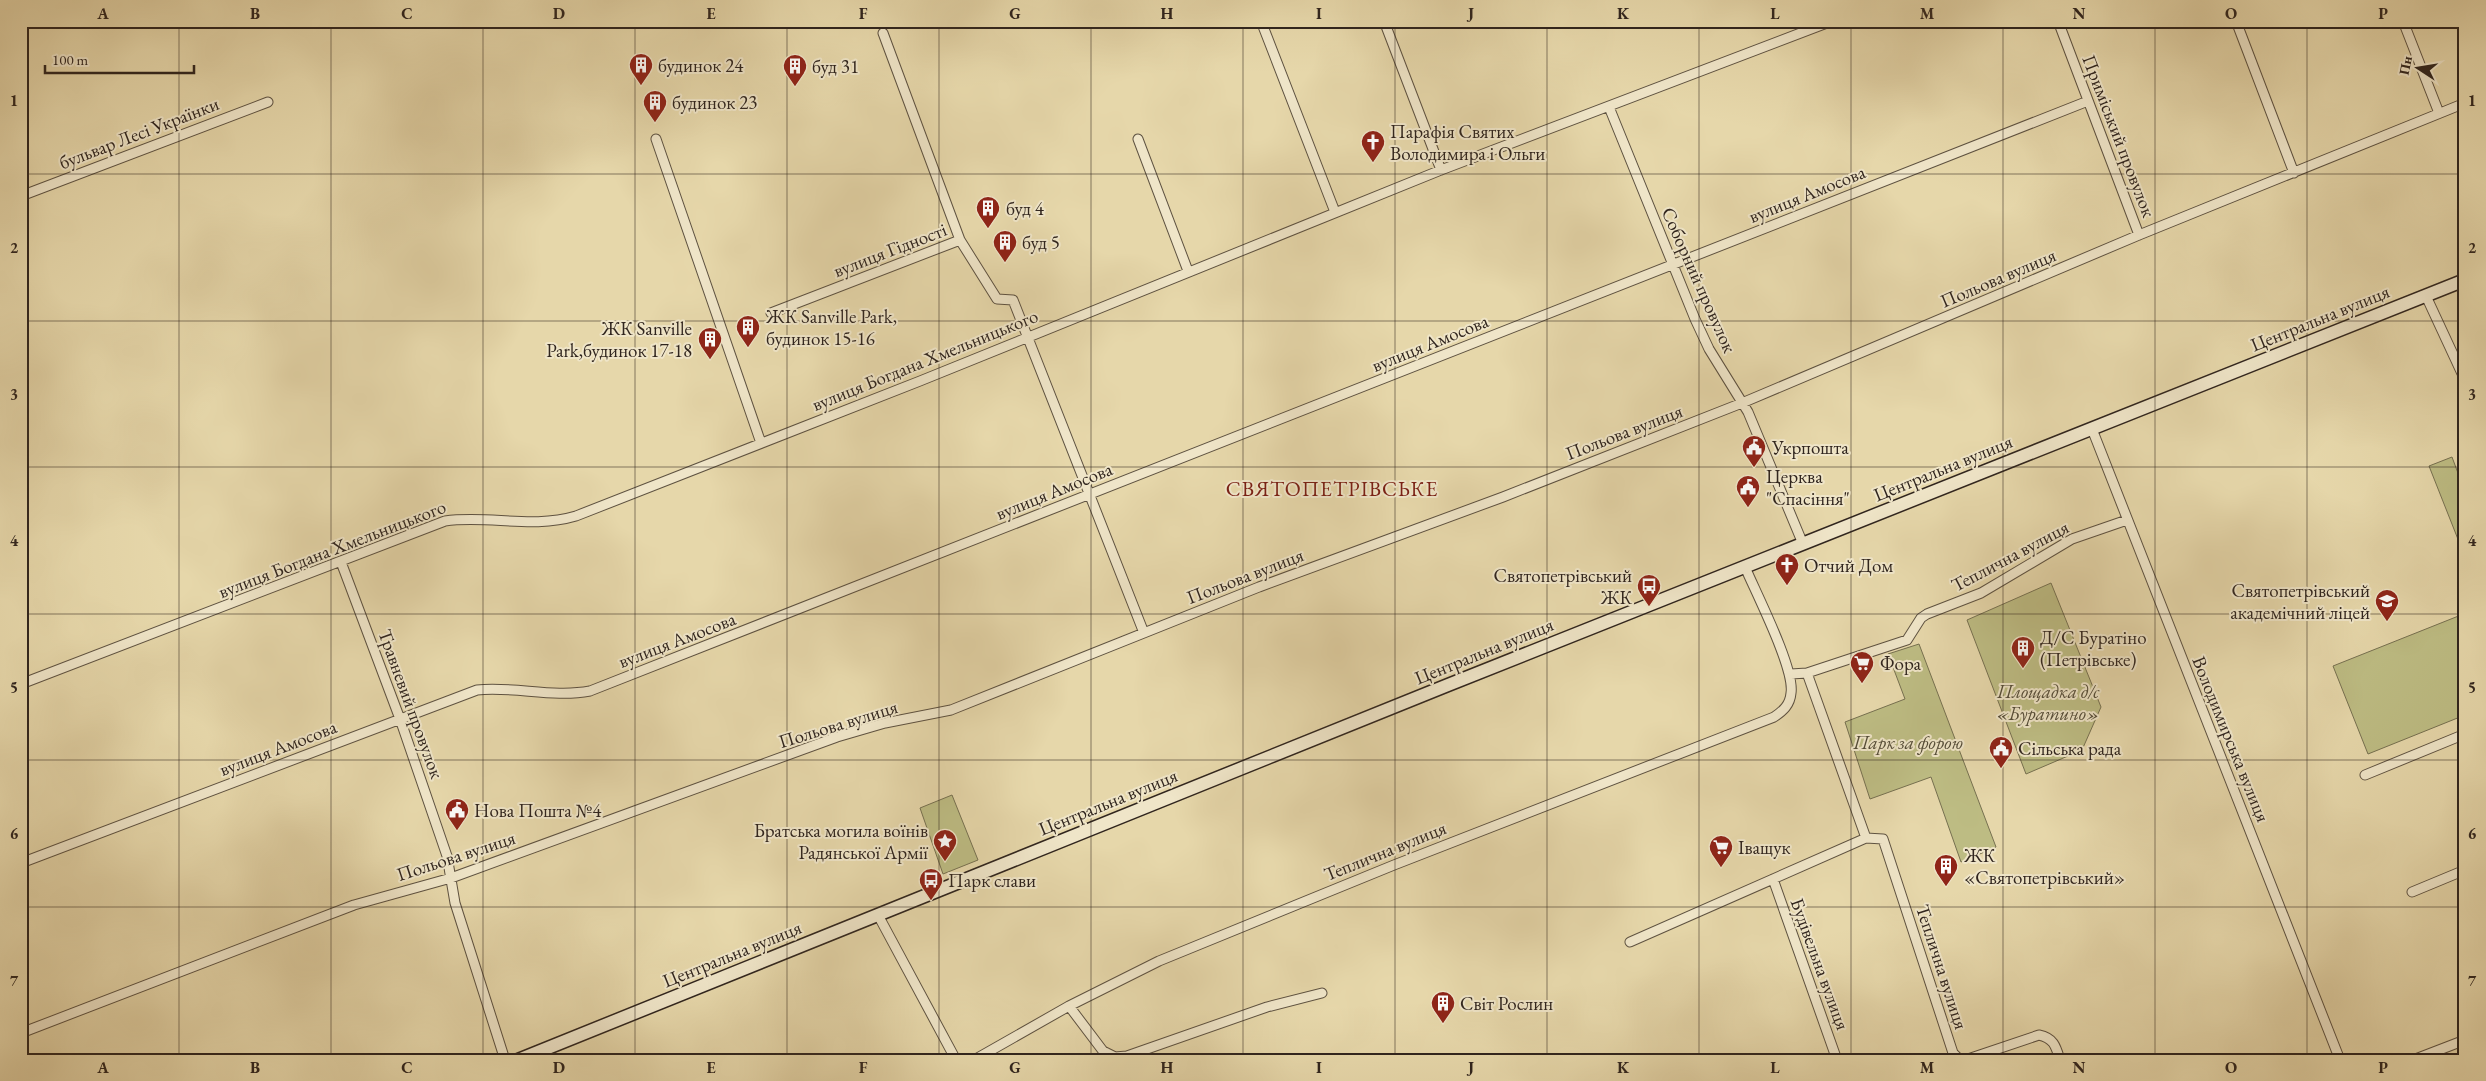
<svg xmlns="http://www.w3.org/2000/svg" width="2486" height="1081" font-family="'EB Garamond',serif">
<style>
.green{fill:#bdbc83;stroke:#767050}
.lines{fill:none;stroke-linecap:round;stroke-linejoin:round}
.street-casing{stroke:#5e5241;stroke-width:11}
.secondary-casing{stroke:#30251e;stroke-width:15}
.street{stroke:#efe5c8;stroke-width:9}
.secondary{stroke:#efe5c8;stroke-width:12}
.grid{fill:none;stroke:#30251e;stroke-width:1;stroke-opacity:0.55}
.labels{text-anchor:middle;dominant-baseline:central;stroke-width:4;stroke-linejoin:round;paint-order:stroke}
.poi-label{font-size:19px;fill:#30251e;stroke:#efe5c8;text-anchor:start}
.street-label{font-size:19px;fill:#30251e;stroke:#efe5c8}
.park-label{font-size:19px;font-style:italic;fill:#534b37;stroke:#efe5c8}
.quarter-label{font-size:21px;letter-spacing:1px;fill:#7a1f14;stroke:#efe5c8}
.neatline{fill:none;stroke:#30251e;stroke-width:2}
.grid-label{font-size:16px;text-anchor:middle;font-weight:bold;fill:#30251e}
</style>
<rect width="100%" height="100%" fill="#e6d7aa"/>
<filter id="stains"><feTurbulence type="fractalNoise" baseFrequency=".004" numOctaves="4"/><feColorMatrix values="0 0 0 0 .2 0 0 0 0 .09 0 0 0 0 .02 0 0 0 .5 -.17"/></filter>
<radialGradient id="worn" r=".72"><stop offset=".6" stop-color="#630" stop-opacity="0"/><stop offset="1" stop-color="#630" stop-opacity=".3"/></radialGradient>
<!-- green -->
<path class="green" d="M2452 457 2465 492V557L2429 466Z
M2051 583 2101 707 2082 750 2026 774 1967 620Z
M2461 615 2465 624V715L2368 754 2333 666Z
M1919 644 1996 847 1961 862 1931 777 1870 799 1845 722 1905 699 1888 654Z
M952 795 978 860 943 874 920 808Z"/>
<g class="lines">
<!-- street casing -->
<g class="street-casing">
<path id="street" d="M1261 21 1335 212
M1384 21 1441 170
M2058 21 2139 235
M2236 21 2294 173
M2403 21 2439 113
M883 33 960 240
M1609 107 1695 319 1709 349 1748 412 1803 544
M656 139 761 443
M1138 139 1188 271
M21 196 268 102
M2426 296 2465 380
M771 313 960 240 997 299 1013 300 1144 633
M2092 429 2340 1060
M341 562 400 719 447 856 455 903 505 1060
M1791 674 1807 673 1907 640 1921 618 1927 614 1981 593 2072 539 2127 520
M21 684 445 521C489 515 532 529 576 516L920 381 1441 170 1832 21
M2365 775 2465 734
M1866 838 1883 839 1953 1053 1958 1058 1964 1060
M21 863 477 690C514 686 553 698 590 691L2088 101
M1773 879 1837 1060
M2412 892 2465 870
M878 915 956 1060
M1630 942 1866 838 1807 673
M1069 1006 1103 1051 1115 1057 1127 1056 1267 1007 1322 993
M21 1033 354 905 451 878 837 737 885 723 951 710 1259 587 1503 497 1742 403 2139 235 2465 103
M974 1060 1069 1006 1159 961 1394 865 1774 717C1783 711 1790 705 1791 693 1795 669 1756 593 1745 567
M1965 1060 2039 1035C2054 1038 2056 1047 2060 1060
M2413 1060 2465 1040"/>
</g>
<!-- secondary casing -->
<g class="secondary-casing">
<path id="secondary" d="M518 1060 1448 685 2465 280"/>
</g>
<!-- street -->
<use href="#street" class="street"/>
<!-- secondary -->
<use href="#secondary" class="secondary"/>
</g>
<!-- grid -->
<path class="grid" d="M179 21V1060M331 21V1060M483 21V1060M635 21V1060M787 21V1060M939 21V1060M1091 21V1060M1243 21V1060M1395 21V1060M1547 21V1060M1699 21V1060M1851 21V1060M2003 21V1060M2155 21V1060M2307 21V1060M21 174H2465M21 321H2465M21 467H2465M21 614H2465M21 760H2465M21 907H2465"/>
<!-- icons -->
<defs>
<g id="building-pin" transform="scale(1.25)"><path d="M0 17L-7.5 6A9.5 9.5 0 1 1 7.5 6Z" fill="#8f2418" stroke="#efe5c8"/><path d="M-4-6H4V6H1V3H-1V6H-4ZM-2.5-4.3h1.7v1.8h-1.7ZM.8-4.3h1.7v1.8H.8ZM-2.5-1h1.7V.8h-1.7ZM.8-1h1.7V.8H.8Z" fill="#fff"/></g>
<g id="church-pin" transform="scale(1.25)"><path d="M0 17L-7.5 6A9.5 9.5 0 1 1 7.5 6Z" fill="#8f2418" stroke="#efe5c8"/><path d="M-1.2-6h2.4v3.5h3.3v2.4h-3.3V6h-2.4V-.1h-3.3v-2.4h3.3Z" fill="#fff"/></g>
<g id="civic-pin" transform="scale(1.25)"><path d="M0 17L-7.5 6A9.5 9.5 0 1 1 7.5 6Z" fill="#8f2418" stroke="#efe5c8"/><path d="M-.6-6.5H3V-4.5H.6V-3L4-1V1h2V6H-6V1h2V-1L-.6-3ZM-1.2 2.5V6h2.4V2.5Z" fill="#fff"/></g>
<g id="bus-pin" transform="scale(1.25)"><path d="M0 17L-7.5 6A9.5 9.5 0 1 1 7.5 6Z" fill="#8f2418" stroke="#efe5c8"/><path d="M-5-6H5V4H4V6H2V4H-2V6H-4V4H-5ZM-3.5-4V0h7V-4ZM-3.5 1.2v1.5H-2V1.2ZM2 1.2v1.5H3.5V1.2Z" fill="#fff"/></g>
<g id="school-pin" transform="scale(1.25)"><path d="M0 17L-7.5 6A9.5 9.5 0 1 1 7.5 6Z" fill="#8f2418" stroke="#efe5c8"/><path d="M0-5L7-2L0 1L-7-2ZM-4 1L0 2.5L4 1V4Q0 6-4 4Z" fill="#fff"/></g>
<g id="supermarket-pin" transform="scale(1.25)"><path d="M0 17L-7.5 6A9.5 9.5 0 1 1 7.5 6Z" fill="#8f2418" stroke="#efe5c8"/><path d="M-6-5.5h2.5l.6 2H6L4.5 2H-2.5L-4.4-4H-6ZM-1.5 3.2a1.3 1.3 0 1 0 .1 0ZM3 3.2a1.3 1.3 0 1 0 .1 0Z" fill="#fff"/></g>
<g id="sight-pin" transform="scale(1.25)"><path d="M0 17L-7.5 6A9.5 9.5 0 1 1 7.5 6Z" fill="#8f2418" stroke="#efe5c8"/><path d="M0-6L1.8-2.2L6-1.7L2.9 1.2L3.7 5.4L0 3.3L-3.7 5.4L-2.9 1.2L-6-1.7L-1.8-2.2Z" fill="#fff"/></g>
</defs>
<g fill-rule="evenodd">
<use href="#building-pin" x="641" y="65"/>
<use href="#building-pin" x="795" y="66"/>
<use href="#building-pin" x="655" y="102"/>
<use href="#church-pin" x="1373" y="142"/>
<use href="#building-pin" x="988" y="208"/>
<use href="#building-pin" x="1005" y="242"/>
<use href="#building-pin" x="748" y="327"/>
<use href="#building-pin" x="710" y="339"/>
<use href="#civic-pin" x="1754" y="447"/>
<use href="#civic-pin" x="1748" y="487"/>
<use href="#church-pin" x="1787" y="565"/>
<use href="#bus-pin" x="1649" y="586"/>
<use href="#school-pin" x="2387" y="601"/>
<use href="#building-pin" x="2023" y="648"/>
<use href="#supermarket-pin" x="1862" y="663"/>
<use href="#civic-pin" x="2001" y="748"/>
<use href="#civic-pin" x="457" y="810"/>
<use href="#sight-pin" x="945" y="841"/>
<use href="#supermarket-pin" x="1721" y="847"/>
<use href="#building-pin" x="1946" y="866"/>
<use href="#bus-pin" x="931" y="880"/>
<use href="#building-pin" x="1443" y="1003"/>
</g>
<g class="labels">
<!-- poi labels -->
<g class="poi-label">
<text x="658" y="65">будинок 24</text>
<text x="812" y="66">буд 31</text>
<text x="672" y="102">будинок 23</text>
<text x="1390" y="131">Парафія Святих<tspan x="1390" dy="22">Володимира і Ольги</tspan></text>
<text x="1006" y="208">буд 4</text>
<text x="1022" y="242">буд 5</text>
<text x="766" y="316">ЖК Sanville Park,<tspan x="766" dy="22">будинок 15-16</tspan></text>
<text x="692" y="328" text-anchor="end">ЖК Sanville<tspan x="692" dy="22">Park,будинок 17-18</tspan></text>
<text x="1772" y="447">Укрпошта</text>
<text x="1766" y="476">Церква<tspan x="1766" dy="22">"Спасіння"</tspan></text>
<text x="1804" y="565">Отчий Дом</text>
<text x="1632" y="575" text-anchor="end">Святопетрівський<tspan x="1632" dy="22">ЖК</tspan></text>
<text x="2370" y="590" text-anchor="end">Святопетрівський<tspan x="2370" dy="22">академічний ліцей</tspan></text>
<text x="2040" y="637">Д/С Буратіно<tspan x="2040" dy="22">(Петрівське)</tspan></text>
<text x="1880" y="663">Фора</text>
<text x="2018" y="748">Сільська рада</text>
<text x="474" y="810">Нова Пошта №4</text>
<text x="928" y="830" text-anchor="end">Братська могила воїнів<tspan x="928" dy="22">Радянської Армії</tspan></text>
<text x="1738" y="847">Іващук</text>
<text x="1964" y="855">ЖК<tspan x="1964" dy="22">«Святопетрівський»</tspan></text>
<text x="948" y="880">Парк слави</text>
<text x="1460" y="1003">Світ Рослин</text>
</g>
<!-- street labels -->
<g class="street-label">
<text transform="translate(139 133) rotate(-21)">бульвар Лесі Українки</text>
<text transform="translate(2119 136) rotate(69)">Приміський провулок</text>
<text transform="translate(1807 194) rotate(-22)">вулиця Амосова</text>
<text transform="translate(890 250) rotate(-21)">вулиця Гідності</text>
<text transform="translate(1998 278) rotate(-23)">Польова вулиця</text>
<text transform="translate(1699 280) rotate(66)">Соборний провулок</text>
<text transform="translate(2320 318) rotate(-22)">Центральна вулиця</text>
<text transform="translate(1430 343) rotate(-22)">вулиця Амосова</text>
<text transform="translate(925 360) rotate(-22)">вулиця Богдана Хмельницького</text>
<text transform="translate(1624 432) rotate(-21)">Польова вулиця</text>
<text transform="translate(1943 468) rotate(-22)">Центральна вулиця</text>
<text transform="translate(1054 491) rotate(-22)">вулиця Амосова</text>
<text transform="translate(332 549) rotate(-21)">вулиця Богдана Хмельницького</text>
<text transform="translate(2010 556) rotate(-28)">Теплична вулиця</text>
<text transform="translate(1245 576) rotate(-21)">Польова вулиця</text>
<text transform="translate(677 640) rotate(-21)">вулиця Амосова</text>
<text transform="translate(1484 651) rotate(-22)">Центральна вулиця</text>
<text transform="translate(411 704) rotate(70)">Травневий провулок</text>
<text transform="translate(838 724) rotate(-17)">Польова вулиця</text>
<text transform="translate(2231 739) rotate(68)">Володимирська вулиця</text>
<text transform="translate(278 748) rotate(-21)">вулиця Амосова</text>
<text transform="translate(1108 802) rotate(-22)">Центральна вулиця</text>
<text transform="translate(1385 851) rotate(-22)">Теплична вулиця</text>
<text transform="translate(456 856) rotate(-18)">Польова вулиця</text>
<text transform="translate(732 954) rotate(-22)">Центральна вулиця</text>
<text transform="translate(1820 964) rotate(70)">Будівельна вулиця</text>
<text transform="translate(1942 967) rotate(72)">Теплична вулиця</text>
</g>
<!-- park labels -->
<g class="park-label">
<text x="2048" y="691">Площадка д/с<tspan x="2048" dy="22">«Буратино»</tspan></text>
<text x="1908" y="742">Парк за форою</text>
</g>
<!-- quarter labels -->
<g class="quarter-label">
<text x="1332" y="488">СВЯТОПЕТРІВСЬКЕ</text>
</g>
</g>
<!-- margin -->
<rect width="2486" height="1081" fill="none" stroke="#e6d7aa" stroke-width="55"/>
<!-- north arrow -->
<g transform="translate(2418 68) rotate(282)" stroke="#efe5c8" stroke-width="4" paint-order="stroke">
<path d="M0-4L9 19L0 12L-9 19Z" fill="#30251e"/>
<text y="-8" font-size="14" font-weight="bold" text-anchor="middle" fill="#30251e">Пн</text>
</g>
<!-- scale -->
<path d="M45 65v8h149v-8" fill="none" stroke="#30251e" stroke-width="2.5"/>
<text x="52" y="65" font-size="15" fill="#30251e" stroke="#efe5c8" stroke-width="4" paint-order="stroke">100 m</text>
<rect x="28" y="28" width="2430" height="1026" class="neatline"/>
<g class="grid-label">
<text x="103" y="19">A</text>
<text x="255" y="19">B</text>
<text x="407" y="19">C</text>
<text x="559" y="19">D</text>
<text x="711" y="19">E</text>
<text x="863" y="19">F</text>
<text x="1015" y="19">G</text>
<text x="1167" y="19">H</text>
<text x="1319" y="19">I</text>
<text x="1471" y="19">J</text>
<text x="1623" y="19">K</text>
<text x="1775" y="19">L</text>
<text x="1927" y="19">M</text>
<text x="2079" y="19">N</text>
<text x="2231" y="19">O</text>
<text x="2383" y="19">P</text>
<text x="14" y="106">1</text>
<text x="2472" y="106">1</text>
<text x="14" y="253">2</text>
<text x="2472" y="253">2</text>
<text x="14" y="400">3</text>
<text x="2472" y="400">3</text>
<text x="14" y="546">4</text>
<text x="2472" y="546">4</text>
<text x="14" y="693">5</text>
<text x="2472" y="693">5</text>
<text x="14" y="839">6</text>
<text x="2472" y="839">6</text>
<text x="14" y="986">7</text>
<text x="2472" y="986">7</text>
<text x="103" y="1073">A</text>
<text x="255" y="1073">B</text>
<text x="407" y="1073">C</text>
<text x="559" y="1073">D</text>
<text x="711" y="1073">E</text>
<text x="863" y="1073">F</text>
<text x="1015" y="1073">G</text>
<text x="1167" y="1073">H</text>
<text x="1319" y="1073">I</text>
<text x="1471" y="1073">J</text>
<text x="1623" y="1073">K</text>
<text x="1775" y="1073">L</text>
<text x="1927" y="1073">M</text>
<text x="2079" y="1073">N</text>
<text x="2231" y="1073">O</text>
<text x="2383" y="1073">P</text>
</g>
<rect width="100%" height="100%" filter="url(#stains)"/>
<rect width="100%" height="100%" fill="url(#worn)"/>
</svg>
